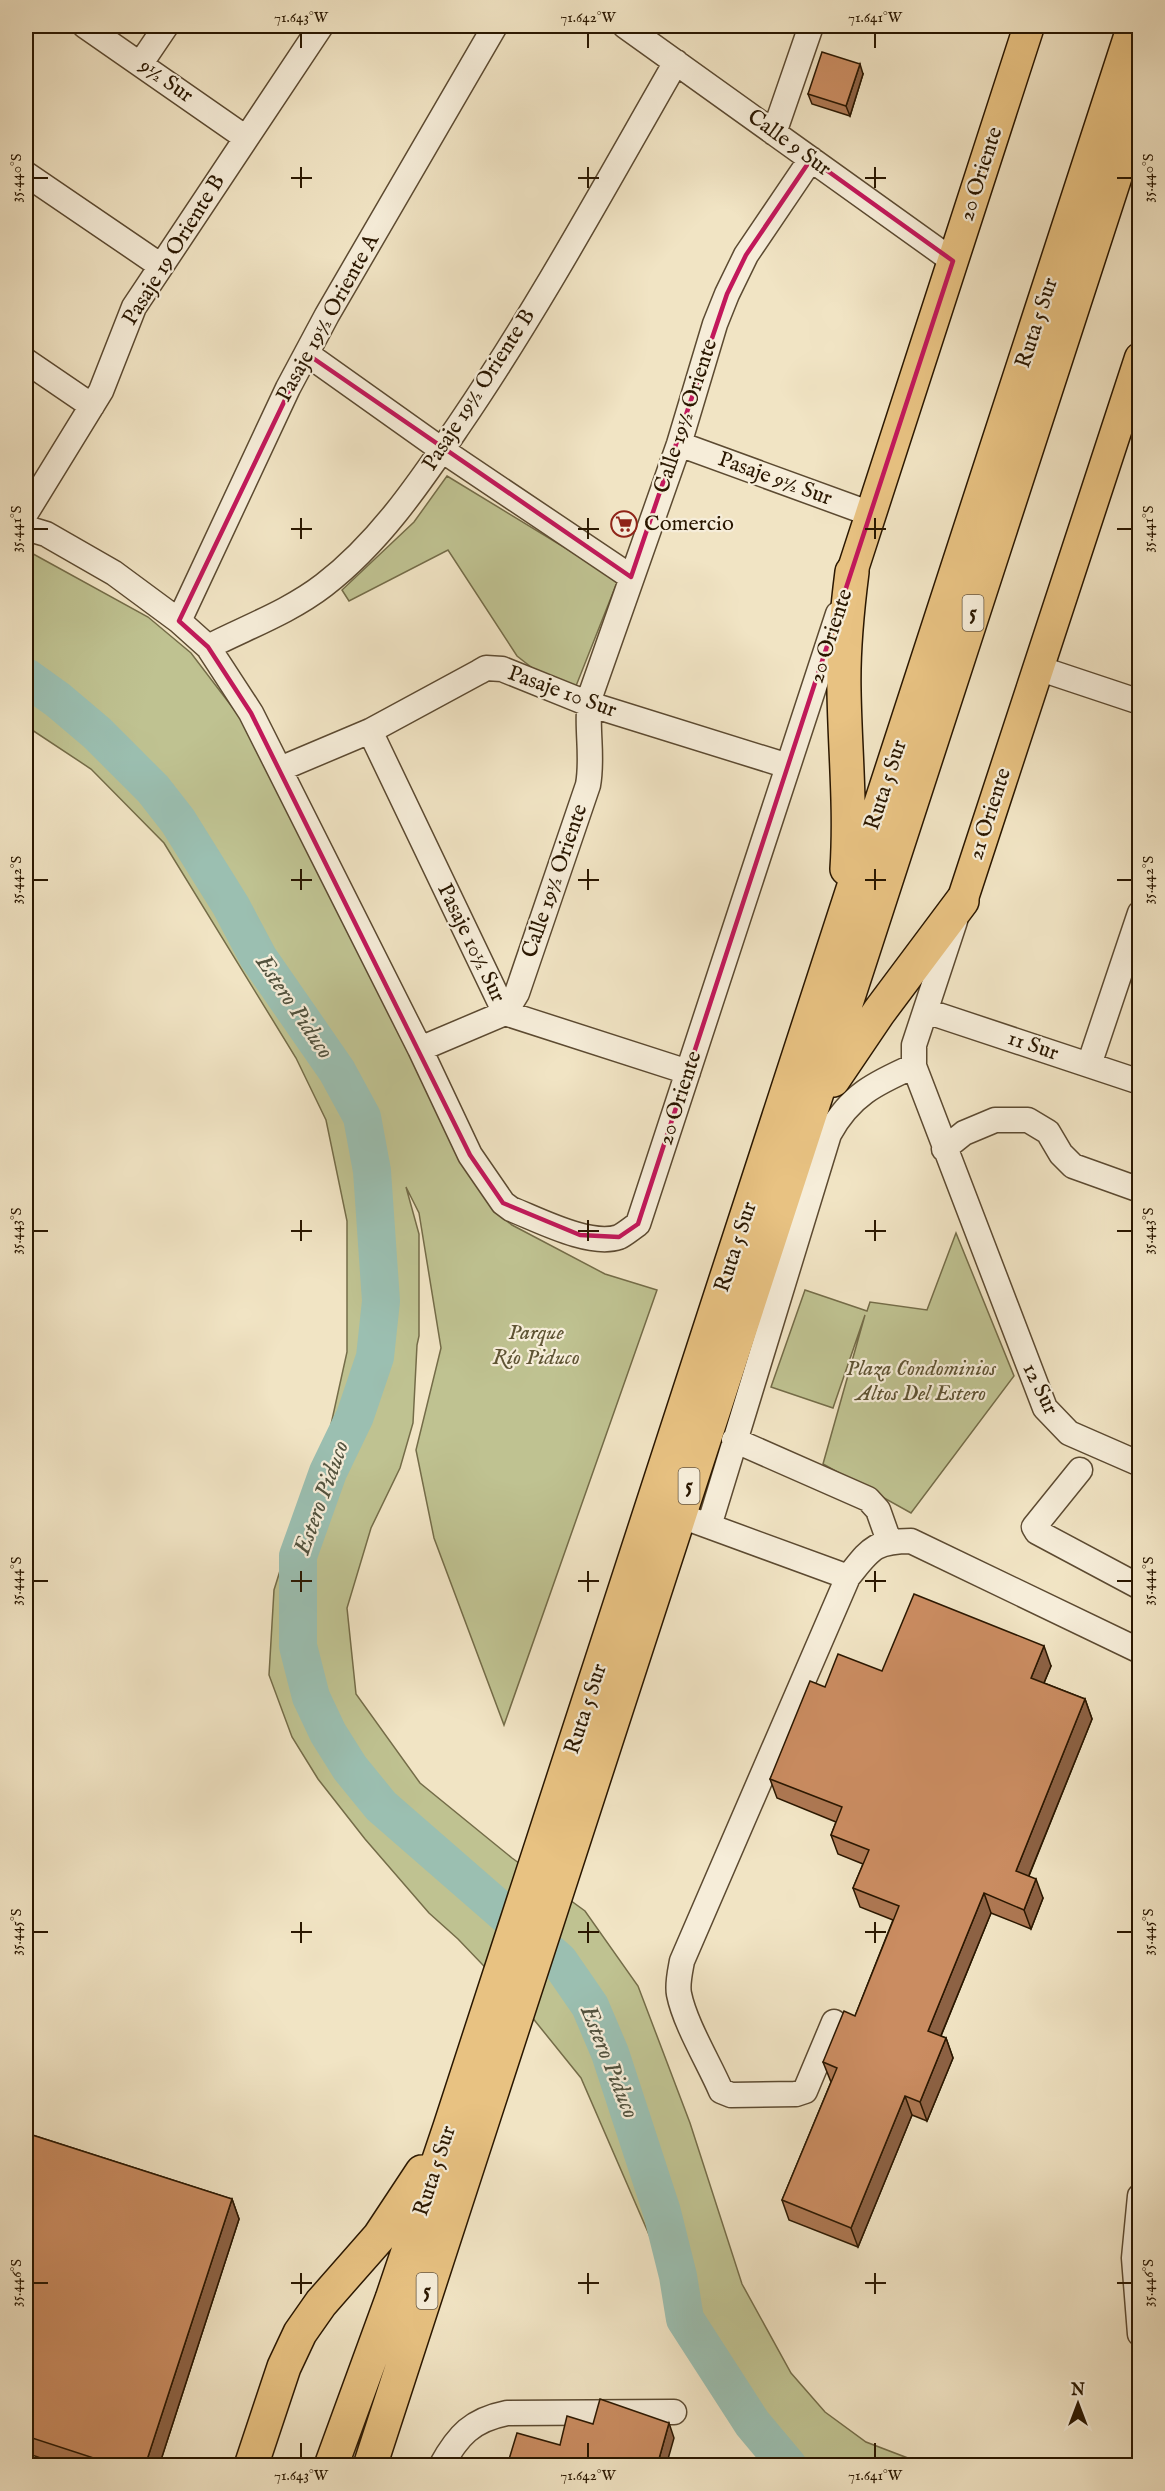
<svg xmlns="http://www.w3.org/2000/svg" width="1165" height="2491" font-family="'IM FELL English',serif">
<style>
.green{fill:#bfc291;stroke:#746c48;stroke-width:1.5}
.lines{fill:none;stroke-linecap:round;stroke-linejoin:round}
.river{stroke:#9bbfb1;stroke-width:38}
.minor-casing{stroke:#5c4a31;stroke-width:27}
.major-casing{stroke:#2a1700;stroke-width:33}
.highway-casing{stroke:#2a1700;stroke-width:36}
.minor{stroke:#f6edd9;stroke-width:24}
.major{stroke:#e8c282;stroke-width:30}
.highway{stroke:#e8c282;stroke-width:33}
.wall{fill:#ae7853;stroke:#2a1700;stroke-width:1.5}
.shaded-wall{fill:#8d6244;stroke:#2a1700;stroke-width:1.5}
.building{fill:#ca8c61;stroke:#2a1700;stroke-width:1.5}
.marked{fill:none;stroke:#c2185b;stroke-width:4.5;stroke-linejoin:round}
.ticks{fill:none;stroke:#2a1700;stroke-width:2}
.labels{text-anchor:middle;dominant-baseline:central;stroke-width:4.5;stroke-linejoin:round;paint-order:stroke}
.shield{fill:#f6edd9;stroke:#675741;stroke-width:1.5}
.shield-label{font-size:21px;font-weight:bold;fill:#2a1700}
.street-label{font-size:22px;fill:#2a1700;stroke:#f6edd9}
.poi-label{font-size:22px;fill:#2a1700;stroke:#f6edd9;text-anchor:start}
.park-label{font-size:22px;font-style:italic;fill:#5e5333;stroke:#f6edd9}
.water-label{font-size:24px;font-style:italic;fill:#52523e;stroke:#f6edd9}
.neatline{fill:none;stroke:#2a1700;stroke-width:2}
.ticks-label{font-size:15px;text-anchor:middle;fill:#2a1700}
</style>
<rect width="100%" height="100%" fill="#f1e4c4"/>
<filter id="stains"><feTurbulence type="fractalNoise" baseFrequency=".00333" numOctaves="4"/><feColorMatrix values="0 0 0 0 .2 0 0 0 0 .09 0 0 0 0 .02 0 0 0 .5 -.17"/></filter>
<radialGradient id="worn" r=".72"><stop offset=".6" stop-color="#630" stop-opacity="0"/><stop offset="1" stop-color="#630" stop-opacity=".3"/></radialGradient>
<!-- green -->
<path class="green" d="M447 476 618 580 576 686 549 681 517 656 448 550 349 601 342 590 414 522Z
M26 550 148 617 191 653 274 762 458 1151 494 1211 512 1225 605 1274 657 1290 504 1725 434 1538 416 1450 441 1348 419 1213 406 1187 419 1234V1336L417 1345 413 1423 400 1468 371 1528 347 1608 356 1694 420 1783 512 1858 585 1911 638 1986 690 2123 742 2284 791 2373 825 2412 866 2442 913 2460 918 2465H791L771 2448 707 2368 581 2078 527 2011 458 1939 429 1913 365 1839 318 1779 292 1737 269 1675 274 1590 289 1542 326 1447 347 1352V1221L326 1120 296 1058 164 843 91 769 26 726Z
M956 1233 1014 1376 911 1513 823 1464 865 1315 833 1408 771 1387 805 1290 867 1311 870 1302 927 1310Z"/>
<g class="lines">
<!-- river -->
<path class="river" d="M26 677 58 700 97 733 153 789 178 821 231 906 258 957 337 1071 362 1117 372 1171 381 1301 375 1357 355 1416 328 1472 298 1556V1646L311 1697 328 1733 350 1768 381 1806 559 1961 590 2006 610 2053 662 2212 678 2276 685 2319 752 2423 788 2466"/>
<!-- minor casing -->
<g class="minor-casing">
<path id="minor" d="M85 26 246 138
M625 26 953 261
M141 63 166 26
M774 133 811 26
M26 174 161 266
M307 354 442 450 631 577
M26 361 92 406
M679 444 871 514
M26 513 101 391 134 307 321 26
M26 528 46 534 114 573 179 621 208 647 251 713 420 1049 470 1155 503 1203 511 1209C539 1220 590 1247 619 1237 625 1234 632 1228 638 1224L838 614
M179 621 288 388 327 315 495 26
M208 647C247 627 289 612 324 585 380 542 420 482 459 425 538 309 606 184 676 62
M1038 668 1140 702
M370 731 505 1013 688 1072
M280 769 370 731 479 672 486 668 502 669 589 704 788 766
M955 921 914 1045V1066L1045 1408 1069 1433 1140 1464
M926 1011 1140 1082
M420 1049 505 1013 517 993 588 785C594 753 584 722 592 691L679 444 715 324 727 294 746 255 811 159
M1089 1065 1140 913
M944 1149 964 1133 995 1120H1028L1048 1132 1061 1154 1073 1166 1140 1190
M734 1440 868 1499 878 1510 889 1541
M1080 1470 1034 1527 1037 1532 1140 1587
M695 1521 848 1577
M709 1526 829 1134C850 1095 876 1083 914 1066
M834 2022 805 2091 796 2094 731 2095 721 2091C709 2063 685 2024 679 1994 677 1984 680 1972 682 1961L848 1577C870 1550 873 1541 911 1541L1140 1651
M1140 2196 1134 2258 1140 2334
M441 2466C458 2435 472 2420 507 2413L674 2412"/>
</g>
<!-- major casing -->
<g class="major-casing">
<path id="major" d="M852 572 1029 26
M962 901 1140 358"/>
</g>
<!-- highway casing -->
<g class="highway-casing">
<path id="highway" d="M847 869C851 809 845 751 844 691 843 651 847 611 852 572
M833 1080 879 1012 962 901
M251 2466 284 2367 300 2333 321 2303 379 2237 422 2172
M331 2466 392 2299 450 2127 1134 26
M370 2466 1140 100"/>
</g>
<!-- minor -->
<use href="#minor" class="minor"/>
<!-- major -->
<use href="#major" class="major"/>
<!-- highway -->
<use href="#highway" class="highway"/>
</g>
<!-- wall -->
<path class="wall" d="M863 74 850 116 812 104 808 94Z
M1051 1666 1044 1683 1085 1699 1092 1719 1029 1876 1043 1898 1031 1929 991 1913 941 2036 946 2038 953 2058 927 2121 912 2115 858 2247 789 2220 782 2200 831 2082 823 2062 855 2016 893 1920 860 1907 853 1888 863 1864 838 1854 831 1835 836 1822 777 1798 770 1779 825 1687 882 1671Z
M26 2133 232 2199 239 2219 159 2466H64L26 2453Z"/>
<!-- shaded-wall -->
<path class="shaded-wall" d="M860 64 863 74 850 116 846 106Z
M1044 1646 1051 1666 1038 1697 1031 1678Z
M1085 1699 1092 1719 1023 1890 1016 1871Z
M1036 1879 1043 1898 1031 1929 1024 1910Z
M984 1893 991 1913 935 2050 928 2031Z
M946 2038 953 2058 927 2121 920 2102Z
M905 2096 912 2115 858 2247 851 2228Z
M232 2199 239 2219 159 2466H145Z
M669 2423 674 2438 666 2466H657Z"/>
<!-- building -->
<path class="building" d="M822 52 860 64 846 106 808 94Z
M914 1594 1044 1646 1031 1678 1085 1699 1016 1871 1036 1879 1024 1910 984 1893 928 2031 946 2038 920 2102 905 2096 851 2228 782 2200 837 2068 823 2062 844 2011 855 2016 899 1906 853 1888 869 1850 831 1835 842 1807 770 1779 810 1681 825 1687 838 1654 882 1671Z
M26 2133 232 2199 145 2466H118L26 2436Z
M600 2399 669 2423 657 2466H507L517 2433 560 2445 567 2416 593 2424Z"/>
<!-- marked area -->
<path class="marked" d="M811 159 953 261 638 1224 619 1237 580 1235 503 1203 470 1155 251 713 208 647 179 621 307 354 631 577 727 294 746 255Z"/>
<!-- ticks -->
<path class="ticks" d="M301 33V48M588 33V48M875 33V48M301 167V188M588 167V188M875 167V188M33 178H48M291 178H312M578 178H599M865 178H886M1117 178H1132M301 518V539M588 518V539M875 518V539M33 529H48M291 529H312M578 529H599M865 529H886M1117 529H1132M301 869V890M588 869V890M875 869V890M33 880H48M291 880H312M578 880H599M865 880H886M1117 880H1132M301 1220V1241M588 1220V1241M875 1220V1241M33 1231H48M291 1231H312M578 1231H599M865 1231H886M1117 1231H1132M301 1571V1592M588 1571V1592M875 1571V1592M33 1581H48M291 1581H312M578 1581H599M865 1581H886M1117 1581H1132M301 1922V1943M588 1922V1943M875 1922V1943M33 1932H48M291 1932H312M578 1932H599M865 1932H886M1117 1932H1132M301 2273V2294M588 2273V2294M875 2273V2294M33 2283H48M291 2283H312M578 2283H599M865 2283H886M1117 2283H1132M301 2443V2458M588 2443V2458M875 2443V2458"/>
<!-- icons -->
<defs>
<g id="supermarket-ring" transform="scale(1.35)"><circle r="9.5" fill="#f6edd9" stroke="#8f2418" stroke-width="1.5"/><path d="M-6-5.5h2.5l.6 2H6L4.5 2H-2.5L-4.4-4H-6ZM-1.5 3.2a1.3 1.3 0 1 0 .1 0ZM3 3.2a1.3 1.3 0 1 0 .1 0Z" fill="#8f2418"/></g>
</defs>
<g fill-rule="evenodd">
<use href="#supermarket-ring" x="624" y="524"/>
</g>
<g class="labels">
<!-- shield labels -->
<g class="shield">
<rect x="962.5" y="595" width="21" height="36" rx="4.5"/>
<rect x="678.5" y="1468" width="21" height="36" rx="4.5"/>
<rect x="416.5" y="2273" width="21" height="36" rx="4.5"/>
</g>
<g class="shield-label">
<text x="973" y="613">5</text>
<text x="689" y="1486">5</text>
<text x="427" y="2291">5</text>
</g>
<!-- street labels -->
<g class="street-label">
<text transform="translate(166 81) rotate(35)">9½ Sur</text>
<text transform="translate(789 143) rotate(36)">Calle 9 Sur</text>
<text transform="translate(981 174) rotate(-72)">20 Oriente</text>
<text transform="translate(174 250) rotate(-58)">Pasaje 19 Oriente B</text>
<text transform="translate(328 318) rotate(-61)">Pasaje 19½ Oriente A</text>
<text transform="translate(1037 323) rotate(-72)">Ruta 5 Sur</text>
<text transform="translate(479 390) rotate(-57)">Pasaje 19½ Oriente B</text>
<text transform="translate(686 416) rotate(-72)">Calle 19½ Oriente</text>
<text transform="translate(775 479) rotate(20)">Pasaje 9½ Sur</text>
<text transform="translate(831 636) rotate(-72)">20 Oriente</text>
<text transform="translate(562 692) rotate(20)">Pasaje 10 Sur</text>
<text transform="translate(886 785) rotate(-72)">Ruta 5 Sur</text>
<text transform="translate(990 814) rotate(-72)">21 Oriente</text>
<text transform="translate(555 881) rotate(-71)">Calle 19½ Oriente</text>
<text transform="translate(471 943) rotate(64)">Pasaje 10½ Sur</text>
<text transform="translate(1033 1046) rotate(19)">11 Sur</text>
<text transform="translate(680 1098) rotate(-72)">20 Oriente</text>
<text transform="translate(736 1247) rotate(-72)">Ruta 5 Sur</text>
<text transform="translate(1040 1389) rotate(64)">12 Sur</text>
<text transform="translate(586 1709) rotate(-72)">Ruta 5 Sur</text>
<text transform="translate(435 2171) rotate(-72)">Ruta 5 Sur</text>
</g>
<!-- poi labels -->
<g class="poi-label">
<text x="644" y="524">Comercio</text>
</g>
<!-- park labels -->
<g class="park-label">
<text x="536" y="1333">Parque<tspan x="536" dy="25">Río Piduco</tspan></text>
<text x="921" y="1369">Plaza Condominios<tspan x="921" dy="25">Altos Del Estero</tspan></text>
</g>
<!-- water labels -->
<g class="water-label">
<text transform="translate(294 1007) rotate(56)">Estero Piduco</text>
<text transform="translate(322 1498) rotate(-70)">Estero Piduco</text>
<text transform="translate(609 2062) rotate(68)">Estero Piduco</text>
</g>
</g>
<!-- margin -->
<rect width="1165" height="2491" fill="none" stroke="#f1e4c4" stroke-width="66"/>
<!-- north arrow -->
<g transform="translate(1078 2404)" stroke="#f6edd9" stroke-width="4.5" paint-order="stroke">
<path d="M0-4.5L10 22L0 15L-10 22Z" fill="#2a1700"/>
<text y="-9" font-size="16" font-weight="bold" text-anchor="middle" fill="#2a1700">N</text>
</g>
<rect x="33" y="33" width="1099" height="2425" class="neatline"/>
<g class="ticks-label">
<text x="301" y="22">71.643°W</text>
<text x="588" y="22">71.642°W</text>
<text x="875" y="22">71.641°W</text>
<text transform="translate(16 178) rotate(-90)" y="5">35.440°S</text>
<text transform="translate(1148 178) rotate(-90)" y="5">35.440°S</text>
<text transform="translate(16 529) rotate(-90)" y="5">35.441°S</text>
<text transform="translate(1148 529) rotate(-90)" y="5">35.441°S</text>
<text transform="translate(16 880) rotate(-90)" y="5">35.442°S</text>
<text transform="translate(1148 880) rotate(-90)" y="5">35.442°S</text>
<text transform="translate(16 1231) rotate(-90)" y="5">35.443°S</text>
<text transform="translate(1148 1231) rotate(-90)" y="5">35.443°S</text>
<text transform="translate(16 1581) rotate(-90)" y="5">35.444°S</text>
<text transform="translate(1148 1581) rotate(-90)" y="5">35.444°S</text>
<text transform="translate(16 1932) rotate(-90)" y="5">35.445°S</text>
<text transform="translate(1148 1932) rotate(-90)" y="5">35.445°S</text>
<text transform="translate(16 2283) rotate(-90)" y="5">35.446°S</text>
<text transform="translate(1148 2283) rotate(-90)" y="5">35.446°S</text>
<text x="301" y="2480">71.643°W</text>
<text x="588" y="2480">71.642°W</text>
<text x="875" y="2480">71.641°W</text>
</g>
<rect width="100%" height="100%" filter="url(#stains)"/>
<rect width="100%" height="100%" fill="url(#worn)"/>
</svg>
